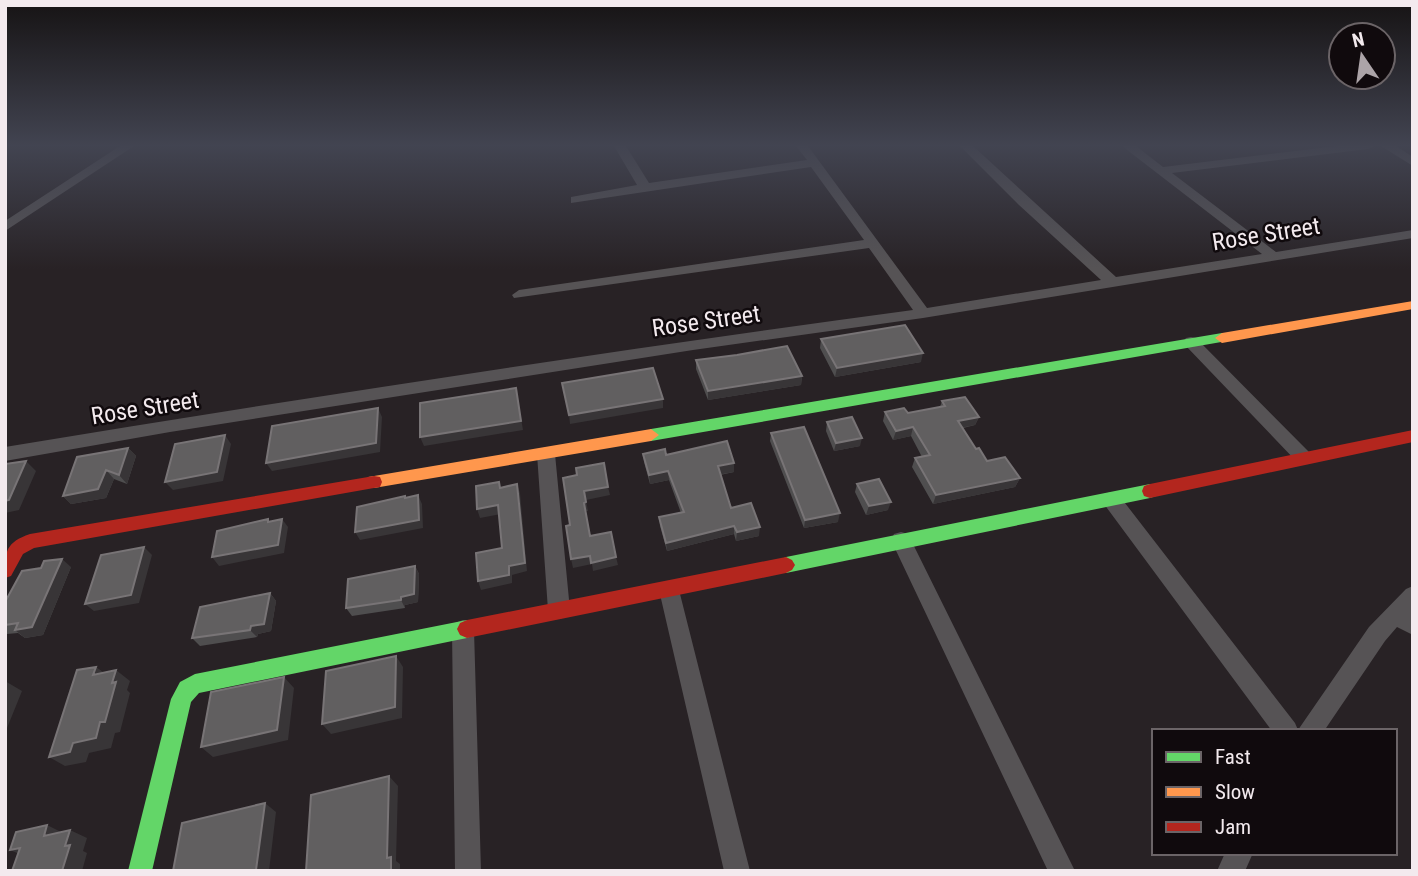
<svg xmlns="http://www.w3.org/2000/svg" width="1418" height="876" font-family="'Roboto Condensed',sans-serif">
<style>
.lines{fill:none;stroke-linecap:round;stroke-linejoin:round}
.street{fill:#565355;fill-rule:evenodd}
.fast{fill:#63d668;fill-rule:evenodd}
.slow{fill:#ff974d;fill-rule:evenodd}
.jam{fill:#b3261e;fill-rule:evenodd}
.wall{fill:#4f4e4f}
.shaded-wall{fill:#383537}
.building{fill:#615f60;stroke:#787476;stroke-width:2}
.labels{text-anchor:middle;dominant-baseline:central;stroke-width:5;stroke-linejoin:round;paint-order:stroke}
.street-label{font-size:24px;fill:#f3eaee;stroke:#100a0d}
</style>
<rect width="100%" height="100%" fill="#282225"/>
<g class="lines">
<!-- street -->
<path class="street" d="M120 146H134L5 231V221Z
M614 146H626L649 183 807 160 796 146H808L927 308 1101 280 1019 205 960 146H973L1116 277 1262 254 1122 146H1136L1163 167 1337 146H1374L1368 149 1172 173 1276 252 1413 230V238L923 318 693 350 170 432 5 461V447C307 397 610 351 913 310L869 248 514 298 512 295 519 290 864 240 811 167 571 203V197L637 185Z
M1381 146H1396L1413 157V166Z
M1191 337 1196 338 1309 452 1312 457 1309 462H1297L1186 346 1183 342 1186 338Z
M546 447 552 449 555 454 570 610 566 617 559 619 552 617 548 610 537 454 540 449Z
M1111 492 1118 494 1295 723 1298 730 1369 627 1406 589 1413 586 1411 612 1413 635 1397 627 1385 641 1324 731H1272L1104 504 1102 499 1104 494Z
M901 532 908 534 1075 871H1048L891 540 894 534Z
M669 581 676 584 679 590 750 871H724L659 590 662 584Z
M463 620 471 623 474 630 481 871H455L452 630 455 623Z
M1225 853H1253L1245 871H1217Z"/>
<!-- fast -->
<path class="fast" d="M1222 333 1227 335 1229 338 1227 341 651 441 643 435 651 429Z
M1150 484 1156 486 1158 491 1156 496 1150 498 786 573 780 570 777 565 780 560 786 557Z
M467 620 474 623 477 629 474 635 467 638 199 693 191 702 152 871H128L171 699 180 682 195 674Z"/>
<!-- slow -->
<path class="slow" d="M1413 301V309L1222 343 1215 338 1222 333Z
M651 429 659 435 651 441 374 488 368 487 366 482 368 477 374 476Z"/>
<!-- jam -->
<path class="jam" d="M1413 430V442L1150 498 1144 496 1142 491 1144 486 1150 484Z
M374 476 380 477 382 482 380 487 374 488 34 548 23 554 11 576 5 578C5 553 4 543 30 534Z
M786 557 792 560 795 565 792 570 786 573 467 638 460 635 457 629 460 623 467 620Z"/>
</g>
<!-- wall -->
<path class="wall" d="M821 339 921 362 835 377 820 348Z
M696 360 802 376 801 385 708 400 696 369Z
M942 401 979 417 975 425 963 428 976 449 987 461 1020 478 1015 487 933 504 912 467 915 458 922 457 911 436 893 440 883 421 885 412 908 413 940 407Z
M827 422 860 446 834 451 826 431Z
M771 433 838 522 804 528 770 441Z
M128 448 136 456 127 484 114 479 106 498 71 504 63 496Z
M643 454 666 455 734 472 720 475 731 508 759 536 736 541 734 534 667 551 660 526 659 517 681 513 669 480 650 484 644 462Z
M857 484 888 510 866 515 855 492Z
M415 566 419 574 418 602 405 605V608L352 616 346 608Z
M71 567 43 635 25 638 18 633 7 634 5 633V602Z
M270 593 276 601 271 631 258 634 257 637 200 646 192 638Z"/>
<!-- shaded-wall -->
<path class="shaded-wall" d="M923 353 921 362 835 377 837 368Z
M802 376 801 385 708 400V391Z
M516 388 523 430 424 446 420 437Z
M663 399V408L570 424 569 415Z
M378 408 382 417 380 452 272 471 266 463Z
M979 417 975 425 955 429 958 421Z
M913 427 911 436 893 440 896 431Z
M225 435 231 444 223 481 173 490 165 482Z
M862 438 860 446 834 451 836 443Z
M128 448 136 456 127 484 119 475Z
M26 461 36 471 19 510 5 513V501Z
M734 463V472L717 475 718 466Z
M106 470 114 479 106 498 71 504 63 496Z
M668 471 669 480 650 484 649 475Z
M1020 478 1015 487 933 504 936 495Z
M517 484 520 493 527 571 512 575V583L481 590 478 581 509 566Z
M608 487 610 495 586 500 588 511H585L584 503V491Z
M418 495 422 504 423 528 360 540 355 532Z
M891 502 888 510 866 515 869 506Z
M498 505 501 514 480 518 477 509Z
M840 513 838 522 804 528 805 520Z
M282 519 288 527 284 553 219 566 212 557Z
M734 526V534L667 551 666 543Z
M760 527 759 536 736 541 737 532Z
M144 547 152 555 139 603 94 611 85 604Z
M590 556 616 557 618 565 593 571 592 564 573 568 571 559Z
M62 559 71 567 43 635 25 638 15 630Z
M415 566 419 574 418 602 405 605V608L401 600V597Z
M270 593 276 601 271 631 258 634 257 637 250 630 251 626Z
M396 656 403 667 402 718 331 734 322 724Z
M96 667 110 677 93 675Z
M116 670 130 681 127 690 130 693 120 732 115 733 111 748 89 753 86 762 65 766 49 757 73 743 112 683Z
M284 677 294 688 288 740 213 757 201 747Z
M5 681 22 691 5 733Z
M389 776 398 786 396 861 400 864V871H391L387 858Z
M265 803 276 812 269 871H252Z
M47 825 65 834 44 836Z
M70 830 87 838 83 851 87 853 82 871H62L65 846Z
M20 848 29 858 10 850Z"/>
<!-- building -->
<path class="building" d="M905 325 923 353 837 368 821 339Z
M787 346 802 376 708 391 696 360 737 355Z
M653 368 663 399 569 415 562 383Z
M516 388 521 421 420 437V403Z
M965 397 979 417 958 421 976 449 979 448 987 461 1005 457 1020 478 936 495 915 458 930 455 913 427 896 431 885 412 904 408 908 413 945 406 942 401Z
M378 408 376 443 266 463 272 426Z
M852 417 862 438 836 443 827 422Z
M804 427 840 513 805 520 771 433Z
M225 435 217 472 165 482 175 444Z
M727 441 734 463 718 466 731 508 751 503 760 527 737 532 734 526 666 543 659 517 684 512 668 471 649 475 643 454 665 449 666 455Z
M128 448 119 475 106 470 98 489 63 496 77 457Z
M26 461 9 500 5 501V464Z
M604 463 608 487 584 491 586 502 584 503 590 536 611 532 616 557 591 563 590 556 571 559 566 526 570 525 563 478 577 475 576 468Z
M879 479 891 502 869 506 857 484Z
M499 482 500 488 517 484 525 563 509 566V575L478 581 476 553 502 548 498 505 477 509 476 486Z
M418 495 419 520 355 532 357 507 405 496V498Z
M268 519V522L282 519 278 545 212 557 217 531Z
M144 547 131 595 85 604 101 555Z
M62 559 32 627 15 630 18 623 5 625V602L22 571 41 568 44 561Z
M415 566 414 594 401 597V600L346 608 348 579Z
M270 593 264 624 251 626 250 630 192 638 200 607Z
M396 656 395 707 322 724 326 671Z
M96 667 93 675 116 670 112 683 116 682 105 722H100L96 738 73 743 70 752 49 757 77 670Z
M284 677 277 730 201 747 211 692Z
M389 776 387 858 391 857V871H306L311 795Z
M265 803 256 870 252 871H173L182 823Z
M47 825 44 836 70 830 65 846 70 845 62 871H12L20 848 10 850 16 832Z"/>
<!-- sky -->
<linearGradient id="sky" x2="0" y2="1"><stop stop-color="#161314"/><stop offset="0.54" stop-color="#424451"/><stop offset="1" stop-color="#424451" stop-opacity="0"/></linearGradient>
<rect width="1418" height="269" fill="url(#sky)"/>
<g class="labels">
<!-- street labels -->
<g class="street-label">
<text transform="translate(1266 234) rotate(-9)">Rose Street</text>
<text transform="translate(706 321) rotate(-8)">Rose Street</text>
<text transform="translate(145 408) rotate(-9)">Rose Street</text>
</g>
</g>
<!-- border -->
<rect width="1418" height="876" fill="none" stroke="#f3eaee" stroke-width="14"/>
<!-- legend -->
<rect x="1152" y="729" width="245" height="126" fill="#100a0d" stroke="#6b6467" stroke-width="2"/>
<rect x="1166" y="752" width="35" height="10" fill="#63d668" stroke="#6b6467" stroke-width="2"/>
<text x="1215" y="764" font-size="21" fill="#f3eaee">Fast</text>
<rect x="1166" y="787" width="35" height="10" fill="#ff974d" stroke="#6b6467" stroke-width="2"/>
<text x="1215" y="799" font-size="21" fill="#f3eaee">Slow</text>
<rect x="1166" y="822" width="35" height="10" fill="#b3261e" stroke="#6b6467" stroke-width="2"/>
<text x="1215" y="834" font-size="21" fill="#f3eaee">Jam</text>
<!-- north arrow -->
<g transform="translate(1362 56) rotate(347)"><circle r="33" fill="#100a0d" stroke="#6b6467" stroke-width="2"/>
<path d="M0-5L12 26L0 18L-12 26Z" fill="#aca4a8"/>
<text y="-10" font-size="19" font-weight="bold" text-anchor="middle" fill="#f3eaee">N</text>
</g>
</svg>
